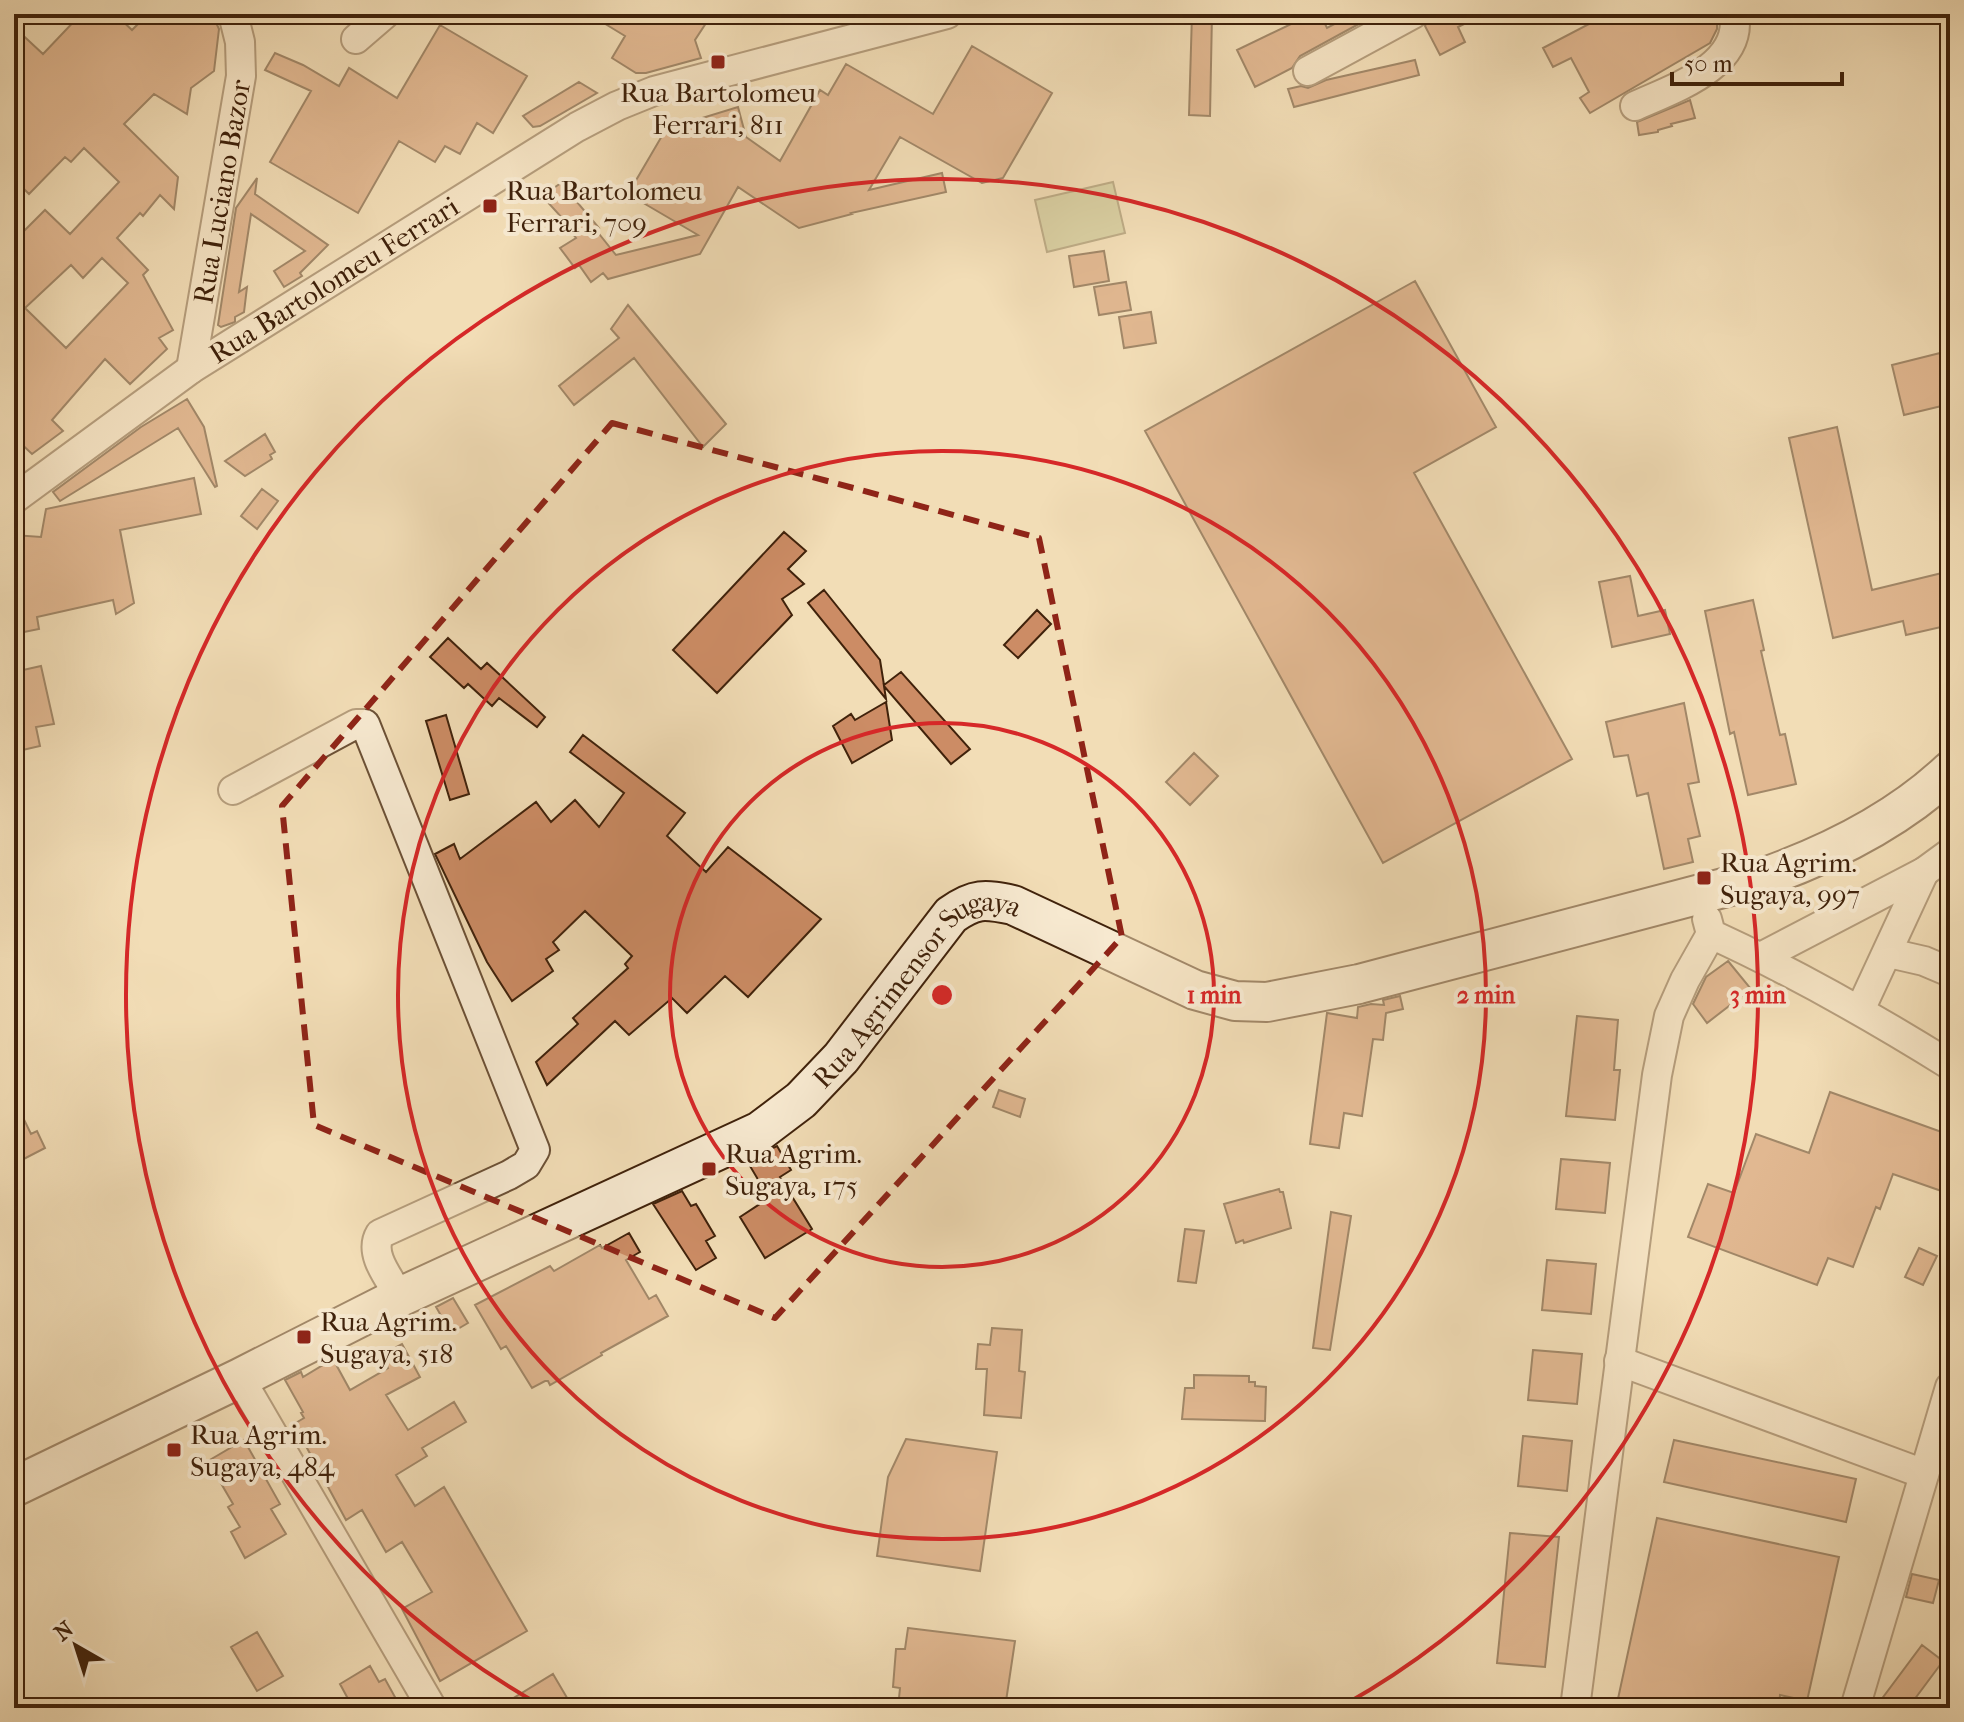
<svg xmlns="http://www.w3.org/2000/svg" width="1964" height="1722" font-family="'IM FELL French Canon',serif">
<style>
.green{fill:#bcc08d;stroke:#7e714c;stroke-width:2}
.building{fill:#cc8c65;stroke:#40220b;stroke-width:2;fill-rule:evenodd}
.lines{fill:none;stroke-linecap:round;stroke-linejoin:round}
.street-casing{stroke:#6c5136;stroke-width:32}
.secondary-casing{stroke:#40220b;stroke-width:42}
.street{stroke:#f7e9d0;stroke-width:28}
.secondary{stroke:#f7e9d0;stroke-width:38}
.marked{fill:none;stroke:#8f2418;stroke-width:6;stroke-dasharray:16 10;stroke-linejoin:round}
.ring{fill:none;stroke:#d62828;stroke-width:4}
.poi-dot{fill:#8f2418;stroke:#f7e9d0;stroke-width:3}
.labels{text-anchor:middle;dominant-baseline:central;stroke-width:8;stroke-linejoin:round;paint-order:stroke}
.poi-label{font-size:28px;fill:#40220b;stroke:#f7e9d0;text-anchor:start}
.street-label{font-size:28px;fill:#40220b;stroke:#f7e9d0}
.centre{fill:#d62828;stroke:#f7e9d0;stroke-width:4}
.ring-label{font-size:24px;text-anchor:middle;font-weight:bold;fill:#d62828;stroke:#f7e9d0;stroke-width:8;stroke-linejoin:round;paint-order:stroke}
</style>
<rect width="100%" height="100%" fill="#f2ddb6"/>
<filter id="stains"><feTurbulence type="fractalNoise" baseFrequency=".0025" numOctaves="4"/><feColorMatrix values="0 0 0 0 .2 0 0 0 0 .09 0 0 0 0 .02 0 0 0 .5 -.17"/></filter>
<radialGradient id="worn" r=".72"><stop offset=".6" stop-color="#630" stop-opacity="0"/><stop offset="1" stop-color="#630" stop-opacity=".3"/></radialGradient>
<!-- green -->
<path class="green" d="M1113 182 1125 233 1047 252 1035 200Z"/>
<!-- building -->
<path class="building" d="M81 14H115L132 30 148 14H212L219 29 214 71 191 88 187 114 154 94 124 124 178 177 174 209 160 195 143 216 140 213 117 238 148 270 143 275 173 330 159 338 167 349 130 384 105 359 52 420 63 431 32 454 14 437V241L45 210 70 234 119 182 84 148 71 162 65 157 29 194 14 179V72L24 62 14 51V27L43 54ZM102 258 128 283 66 348 25 308 71 265 83 278Z
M589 14H712L695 40 701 58 646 73H636L612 58 625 36Z
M1192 14H1212L1210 116 1189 115Z
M1312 14H1320L1327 28 1354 14H1377L1300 56 1292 68 1255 87 1237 50Z
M1430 14H1484L1458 27 1465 42 1440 55 1425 26Z
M1608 14H1717V29L1710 43 1590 113 1580 98 1589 92 1571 58 1553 67 1543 48Z
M440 25 527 76 493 133 477 123 460 154 445 146 435 162 399 141 358 213 270 162 311 91 265 70 275 53 303 65 339 86 349 68 397 98Z
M972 46 1052 93 1003 178 982 183 900 137 869 190 942 173 946 192 851 213 852 214 799 228 738 187 700 254 608 279 603 273 591 282 579 265 575 268 560 248 576 238 573 234 575 232 542 196 561 183 599 228 596 230 616 255 698 235 628 194 666 129 738 107 746 137 780 161 820 90 828 95 846 64 933 114Z
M1415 60 1419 75 1294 107 1288 89 1301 86 1308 88 1326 80Z
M579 82 597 93 540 126 533 127 523 116Z
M1690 100 1695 118 1671 124 1672 126 1658 130V132L1639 135 1637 122Z
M257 178 255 194 328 245 300 273 302 276 284 287 274 271 305 251 251 214 239 292 247 287 244 312 235 317V322L221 327 218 325 236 208Z
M1104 251 1109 281 1074 287 1069 256Z
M1415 281 1496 427 1414 473 1572 759 1383 863 1145 431Z
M1126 282 1131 310 1099 315 1094 287Z
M628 305 726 424 703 447 634 358 574 405 559 386 619 338 611 329Z
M1151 312 1156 343 1124 348 1119 317Z
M1940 353 1950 404 1904 415 1892 365Z
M187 399 204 427 217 486 215 487 178 428 60 501 53 492 141 427Z
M1837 427 1872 590 1942 573 1950 607V625L1906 635 1903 621 1833 638 1789 438Z
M265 434 275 452 270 455 272 459 245 476 225 461Z
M194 478 201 514 120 530 134 603 116 614 113 600 37 617 39 629 14 634V535L41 537 46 509Z
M262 489 278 501 257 529 241 516Z
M784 532 806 551 788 569 804 584 782 599 792 615 717 693 673 650Z
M1630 576 1638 616 1665 610 1670 634 1612 647 1599 582Z
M824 590 880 660 884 685 901 672 970 749 951 764 884 686 886 699 808 603Z
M1753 600 1764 650 1761 651 1780 735 1785 734 1796 784 1748 795 1734 732 1730 734 1705 611Z
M1037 610 1051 624 1018 658 1004 645Z
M448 638 481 669 487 663 545 717 537 727 499 698 492 706 468 684 464 688 430 657Z
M41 666 54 724 36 727 40 746 14 752V672Z
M886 702 892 740 852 763 833 726 851 714 855 720Z
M1684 703 1699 782 1688 784 1700 836 1688 839 1693 862 1664 869 1648 793 1637 796 1628 755 1614 757 1606 722Z
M446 715 469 794 450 800 426 721Z
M583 735 685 813 667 836 706 872 728 847 821 919 748 997 725 976 687 1013 672 998 629 1035 615 1021 547 1085 536 1062 578 1024 573 1018 628 968 625 964 632 956 585 911 553 942 559 950 546 959 553 971 512 1001 487 962 435 854 454 844 460 859 536 802 551 822 575 800 599 827 624 793 570 752Z
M1194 753 1218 776 1190 805 1166 782Z
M1728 961 1751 989 1707 1023 1693 1004 1706 977Z
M1400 996 1403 1009 1386 1013 1383 1040 1373 1039 1362 1116 1344 1113 1339 1148 1310 1144 1327 1013 1357 1018 1358 1007 1371 1004 1384 1005 1383 1000Z
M1577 1016 1618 1020 1614 1070H1620L1615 1120 1566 1116Z
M999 1090 1025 1099 1020 1117 993 1107Z
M1830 1092 1950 1135V1194L1893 1174 1880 1209 1876 1207 1853 1267 1828 1258 1817 1285 1688 1237 1708 1184 1734 1193 1756 1134 1809 1153Z
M14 1099 31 1134 37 1131 45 1148 14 1164Z
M777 1146 791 1170 780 1177 812 1229 765 1258 740 1217 769 1198 747 1161Z
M1561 1159 1610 1163 1605 1213 1556 1209Z
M1279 1189 1280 1192H1283L1291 1228 1244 1243 1243 1240 1236 1243 1224 1204Z
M682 1191 691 1206 696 1204 715 1236 706 1241 716 1258 696 1270 653 1204Z
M1331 1212 1351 1216 1330 1350 1313 1348Z
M1185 1229 1204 1231 1196 1283 1178 1281Z
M629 1233 640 1252 626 1260 649 1299 656 1295 668 1316 601 1353 602 1355 550 1385 548 1381H545L532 1388 506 1346 501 1349 475 1305 550 1266 554 1271 600 1245 602 1248Z
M1919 1248 1937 1256 1923 1285 1905 1277Z
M1547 1260 1596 1264 1591 1314 1542 1310Z
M453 1298 468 1323 451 1333 436 1307Z
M992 1328 1022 1330 1019 1371 1025 1372 1021 1418 984 1415 987 1369H976L978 1344 990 1345Z
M402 1344 420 1377 386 1395 408 1430 454 1402 466 1422 422 1448 427 1456 396 1475 415 1506 444 1487 527 1631 440 1681 402 1609 432 1592 402 1542 386 1552 362 1510 346 1520 294 1424 304 1418 301 1413 303 1412 285 1380 301 1372 303 1377 333 1359 350 1390 388 1368 381 1355Z
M1533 1350 1582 1354 1577 1404 1528 1400Z
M1194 1375 1249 1376V1382H1255V1386L1266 1387 1265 1421 1182 1419 1185 1388H1194Z
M1523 1436 1572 1441 1567 1491 1518 1486Z
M906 1439 997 1452 980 1571 877 1556 888 1477Z
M244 1440 280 1504 271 1509 286 1534 245 1558 231 1532 240 1527 228 1507 233 1504 208 1461Z
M1674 1440 1856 1479 1846 1522 1664 1482Z
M1657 1518 1839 1557 1807 1701 1780 1695 1779 1708H1616Z
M1510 1533 1559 1537 1545 1667 1497 1663Z
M1912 1574 1939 1580 1933 1603 1906 1597Z
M908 1628 1015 1641 1005 1708H898L900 1688 893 1687 896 1649H905Z
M257 1632 283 1676 257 1691 231 1647Z
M1922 1645 1943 1661 1908 1708H1875Z
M370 1666 379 1682 385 1679 401 1708H353L340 1684Z
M553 1674 573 1708H497Z"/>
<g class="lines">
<!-- street casing -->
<g class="street-casing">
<g id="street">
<path d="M356 39 385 14"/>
<path d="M1308 71 1413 14"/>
<path d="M1635 106C1672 89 1744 66 1734 14"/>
<path id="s1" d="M191 369 241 76 240 42 233 14"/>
<path id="s2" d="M14 499 191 369 577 127 617 106 654 91 947 14"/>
<path d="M233 790 356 724H365L535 1150 526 1165 509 1175 380 1234C368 1254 390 1279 400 1297"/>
<path d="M1707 919 1711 934C1794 972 1873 1017 1950 1065"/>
<path d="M1889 953 1924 961 1950 972"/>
<path d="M1761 957 1924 872 1950 853"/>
<path d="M1860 1010 1924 872"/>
<path d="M1619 1361 1924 1474"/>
<path d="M240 1378 432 1708"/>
<path d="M1575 1708 1657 1075 1669 1016 1685 980 1711 934"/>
<path d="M1855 1708 1950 1387"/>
</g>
</g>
<!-- secondary casing -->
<g class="secondary-casing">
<g id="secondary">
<path id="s3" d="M14 1487 240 1378 400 1297 760 1131 801 1100 841 1058 951 915C975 898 984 899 1013 905L1195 990 1235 1001 1267 1002 1359 984 1765 877C1832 853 1898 820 1950 771"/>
</g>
</g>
<!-- street -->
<use href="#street" class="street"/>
<!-- secondary -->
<use href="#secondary" class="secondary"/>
</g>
<!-- marked area -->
<path d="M0 0H1964V1722H0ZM612 423 1039 538 1122 937 775 1318 314 1125 282 806Z" fill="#f2ddb6" fill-opacity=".55" fill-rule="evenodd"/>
<path class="marked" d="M612 423 1039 538 1122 937 775 1318 314 1125 282 806Z"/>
<!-- distance rings -->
<g class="ring">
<circle cx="942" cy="995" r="272"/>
<circle cx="942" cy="995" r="544"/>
<path d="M540 1705A816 816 0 1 1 1344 1705"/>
</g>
<!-- markers -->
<g class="poi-dot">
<rect x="710" y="54" width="16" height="16" rx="4"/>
<rect x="482" y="198" width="16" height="16" rx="4"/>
<rect x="1696" y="870" width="16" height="16" rx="4"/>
<rect x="701" y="1161" width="16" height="16" rx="4"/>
<rect x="296" y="1329" width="16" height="16" rx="4"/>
<rect x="166" y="1442" width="16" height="16" rx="4"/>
</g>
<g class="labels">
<!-- poi labels -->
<g class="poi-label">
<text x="718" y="92" text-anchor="middle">Rua Bartolomeu<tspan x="718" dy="32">Ferrari, 811</tspan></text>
<text x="506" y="190">Rua Bartolomeu<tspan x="506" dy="32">Ferrari, 709</tspan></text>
<text x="1720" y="862">Rua Agrim.<tspan x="1720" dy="32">Sugaya, 997</tspan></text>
<text x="725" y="1153">Rua Agrim.<tspan x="725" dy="32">Sugaya, 175</tspan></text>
<text x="320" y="1321">Rua Agrim.<tspan x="320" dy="32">Sugaya, 518</tspan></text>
<text x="190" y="1434">Rua Agrim.<tspan x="190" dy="32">Sugaya, 484</tspan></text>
</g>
<!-- street labels -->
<g class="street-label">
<text stroke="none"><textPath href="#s1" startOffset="180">Rua Luciano Bazor</textPath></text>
<text stroke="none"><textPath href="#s2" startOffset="388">Rua Bartolomeu Ferrari</textPath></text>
<text stroke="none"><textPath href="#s3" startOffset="1046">Rua Agrimensor Sugaya</textPath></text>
</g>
</g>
<circle cx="942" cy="995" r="12" class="centre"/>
<g class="ring-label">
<text x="1214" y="1003">1 min</text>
<text x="1486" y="1003">2 min</text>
<text x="1758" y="1003">3 min</text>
</g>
<!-- margin -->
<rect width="1964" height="1722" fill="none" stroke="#f2ddb6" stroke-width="48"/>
<rect x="16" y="16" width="1932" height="1690" fill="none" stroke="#40220b" stroke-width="4"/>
<rect x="24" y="24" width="1916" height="1674" fill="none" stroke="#40220b" stroke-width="2"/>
<!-- north arrow -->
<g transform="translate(76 1646) rotate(321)" stroke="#f7e9d0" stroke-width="6" paint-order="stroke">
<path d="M0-6L14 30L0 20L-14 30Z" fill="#40220b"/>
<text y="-12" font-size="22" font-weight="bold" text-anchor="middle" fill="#40220b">N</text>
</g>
<!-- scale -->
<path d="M1672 72v12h170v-12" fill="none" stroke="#40220b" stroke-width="4"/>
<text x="1684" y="72" font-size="24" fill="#40220b" stroke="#f7e9d0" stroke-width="6" paint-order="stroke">50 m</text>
<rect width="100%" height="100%" filter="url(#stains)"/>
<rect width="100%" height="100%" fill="url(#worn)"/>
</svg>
